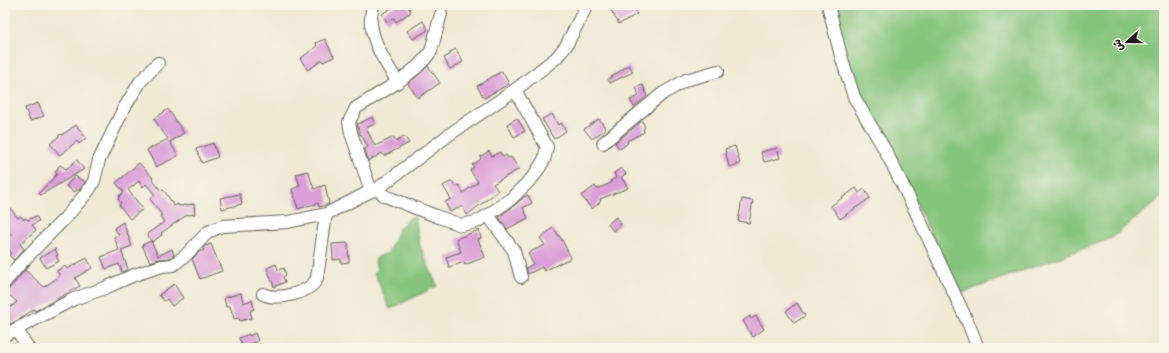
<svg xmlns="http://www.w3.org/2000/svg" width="1169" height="353" font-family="Mynerve,'Playpen Sans Arabic',sans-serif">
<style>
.green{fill:#85c47c;stroke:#50704c}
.building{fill:#db9ed8}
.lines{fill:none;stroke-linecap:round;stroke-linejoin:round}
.minor-casing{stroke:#66645c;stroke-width:14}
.minor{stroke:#fff;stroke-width:12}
</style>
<rect width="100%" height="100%" fill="#f7f3e8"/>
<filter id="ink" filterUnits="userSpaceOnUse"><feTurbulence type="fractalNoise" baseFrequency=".025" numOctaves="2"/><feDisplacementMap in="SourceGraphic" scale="8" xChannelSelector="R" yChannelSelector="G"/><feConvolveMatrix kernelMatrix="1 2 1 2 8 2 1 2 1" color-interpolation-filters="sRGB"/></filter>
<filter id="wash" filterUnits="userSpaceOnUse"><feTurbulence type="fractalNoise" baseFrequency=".012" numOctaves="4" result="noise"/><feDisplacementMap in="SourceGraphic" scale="16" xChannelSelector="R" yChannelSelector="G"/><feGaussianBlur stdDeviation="0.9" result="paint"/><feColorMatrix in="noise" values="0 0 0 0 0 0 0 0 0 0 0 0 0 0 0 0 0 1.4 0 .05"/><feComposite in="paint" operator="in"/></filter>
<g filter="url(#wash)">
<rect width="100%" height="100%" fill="#f0ead4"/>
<!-- green -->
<path class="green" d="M830 5H1164V195L1112 238 959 294 922 215 854 81Z
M411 217H415L420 246 437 286 390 309 374 272 377 269 375 261 378 257 388 253 399 228Z"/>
<g id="blocks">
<!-- building -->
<path class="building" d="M396 5H401L402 8 407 5 411 12 396 22 394 18 387 22 382 14Z
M614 5H633L637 14 619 24 609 7Z
M423 21 428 30 413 39 407 31Z
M325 39 334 57 323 62 322 60 308 70 300 59 317 46 316 43Z
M456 49 463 62 450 69 444 58 451 54 450 52Z
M629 65 633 72 610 83 608 79Z
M428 66 440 83 418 98 408 84Z
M502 71 509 84 484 98 477 86Z
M643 85 647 96 634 107 630 100 639 96 636 87Z
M38 103 44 116 30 121 25 108Z
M168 109 184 133 170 142 178 156 156 167 147 150 168 139 154 119Z
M552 114 558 125 561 123 566 131 554 139 542 119Z
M372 117 375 124 366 128 375 146 394 137 396 142 404 136 409 143 384 156 382 153 368 161 365 149 368 147 361 134 360 135 357 123 358 124Z
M517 118 525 131 514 137 507 124Z
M599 119 606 129 592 139 584 129Z
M642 121 645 127 643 129 644 132 627 141 628 143 620 149 615 143Z
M76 125 86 138 79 144 77 141 60 155 50 144 61 134 62 135Z
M213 143 218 157 202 163 196 149Z
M735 146 740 164 729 167 725 149Z
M777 148 780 158 764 162 761 152Z
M489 151 492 156 500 152 503 157 506 155 508 158 511 157 519 169 493 184 498 191 467 215 462 206 450 212 445 202 451 199 443 186 452 181 456 187 459 185 463 193 478 182 470 170 474 167 472 165 481 159 480 157Z
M77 160 84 169 41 195 39 193 57 174 55 172 60 165 66 169Z
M139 163 153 178 152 179 161 191 163 190 165 192 174 206 178 204 179 206 194 204 195 214 188 215V214L161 233 162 235 152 242 147 234 164 222 160 216 162 215 150 199 155 195 146 184 143 187 139 181 128 190 143 209 130 219 119 205 121 203 118 199 120 197 119 196 124 192 116 183Z
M621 168 626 174 621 177 628 188 600 199 601 201 592 209 581 196 595 186 597 189 611 183 610 181 616 178 614 173Z
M308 171 314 189 325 185 329 204 319 207 318 203 298 209 292 189 300 186 296 174Z
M75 176 85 182 79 190 77 189 75 192 66 186Z
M856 188 859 193 864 189 870 198 840 219 831 206Z
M240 194 242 204 222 209 220 198Z
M528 195 532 203 523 208 528 218 507 229 499 217 515 205 524 197Z
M742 199 753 201 749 223 738 221Z
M10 208 18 218 21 216 24 220 25 218 28 220 36 216 39 221 32 225 36 230 20 244 24 249 14 260 9 255 11 253 5 240V238L12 235 5 227V213Z
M616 217 621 224 613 231 608 224Z
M123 222 132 246 121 250 128 269 122 272 119 264 106 269 101 257 119 250 114 237 119 235 114 228Z
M553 228 562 240 571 258 544 271 542 267 528 274 526 268 533 264 528 253 545 245 540 238Z
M479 230 481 238 478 239 485 257 465 265 464 262 449 267 446 257 461 252 456 239Z
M151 241 158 256 172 249 174 255 170 258 160 259 150 262 142 245Z
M348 243 349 262 341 263V259L333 260 332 244Z
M211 244 222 271 200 279 192 259 199 252 204 250 203 248 205 246Z
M55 249 58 255 56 256 59 261 46 268 40 258Z
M87 258 92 268 75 278 80 286 35 311 34 309 20 319 5 327V312L17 302 6 292 7 289 11 287 25 270 30 264 25 270 44 287 60 276 57 271 65 266 67 269Z
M276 264 278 270 284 268 286 275 283 277 285 282 274 287 267 268Z
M174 284 183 298 172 306 167 299 164 301 159 295Z
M241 293 243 303 252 300 254 309 250 311 252 318 240 321 239 318 234 319 230 306 226 307 224 298Z
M797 303 805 316 794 323 786 311Z
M750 316 751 319 756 316 764 329 753 337 743 321Z
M255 333 258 341 243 347 239 338 249 334V336Z"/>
</g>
</g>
<g filter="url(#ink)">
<use href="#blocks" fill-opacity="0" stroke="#66645c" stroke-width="1"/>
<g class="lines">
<!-- minor casing -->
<g class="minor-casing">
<path id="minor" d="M373 5C372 11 370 18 371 24 374 46 386 64 398 82
M828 5 841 56 854 97 885 150 914 208 969 325 978 348
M603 143 662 94 686 80 718 71
M377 189 385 196 436 216 461 225 476 222 488 215 511 199 534 176 544 160 547 147 515 90
M371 191 351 133 349 122 356 108 398 82 417 67 425 59 431 51 441 14
M488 215 514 251 521 277
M5 282 19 265 67 216 89 190 94 181 99 160 123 110 140 82 158 63
M263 294C277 301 311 293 317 278L326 214
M17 330 28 348
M5 335 74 299 105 288 134 275 162 266 173 265 185 256 208 232 222 226 288 222 326 214 371 191 377 189 450 134 515 90 556 58 566 46 587 5"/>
</g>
<!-- minor -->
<use href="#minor" class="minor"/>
</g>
</g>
<!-- margin -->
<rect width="1169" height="353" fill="none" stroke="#f7f3e8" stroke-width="20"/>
<!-- north arrow -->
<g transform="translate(1127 42) rotate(249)" stroke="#f7f3e8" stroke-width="3" paint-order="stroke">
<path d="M0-3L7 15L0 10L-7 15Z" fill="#1c1c1c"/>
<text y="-6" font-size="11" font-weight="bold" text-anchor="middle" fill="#1c1c1c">ش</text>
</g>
</svg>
